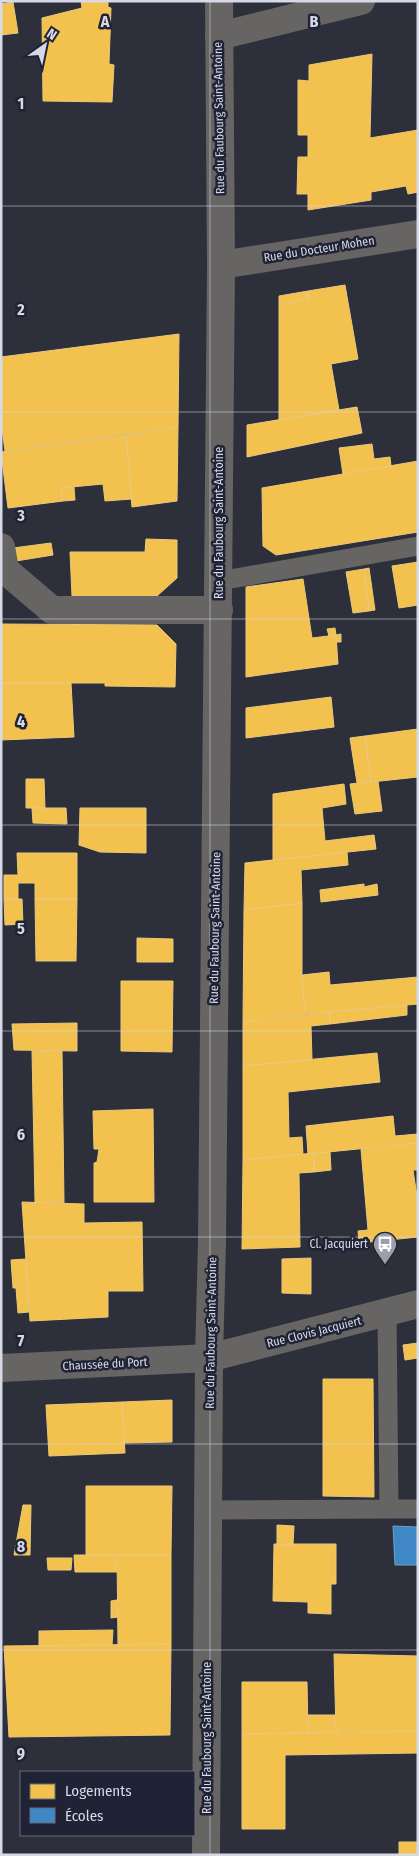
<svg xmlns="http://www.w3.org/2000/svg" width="419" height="1856" font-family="'Fira Sans Condensed',sans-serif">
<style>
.homes{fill:#f2c14e;stroke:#eac87c}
.schools{fill:#3f88c5;stroke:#6da1cf}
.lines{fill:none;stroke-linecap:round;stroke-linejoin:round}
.service{stroke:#676564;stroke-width:19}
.minor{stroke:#676564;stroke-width:28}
.tertiary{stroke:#676564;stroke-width:28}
.grid{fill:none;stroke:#d7dae6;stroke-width:1;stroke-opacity:0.55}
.labels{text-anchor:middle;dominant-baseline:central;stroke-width:5;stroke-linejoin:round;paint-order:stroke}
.street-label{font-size:12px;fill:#d7dae6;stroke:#1f2335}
.poi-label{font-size:12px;fill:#d7dae6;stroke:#1f2335;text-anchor:end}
.grid-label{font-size:16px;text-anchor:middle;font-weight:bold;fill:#d7dae6;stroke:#1f2335;stroke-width:5;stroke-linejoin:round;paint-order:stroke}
</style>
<rect width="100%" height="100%" fill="#2d303a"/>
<!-- homes -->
<path class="homes" d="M81 1H108V7L111 8 109 64 114 65 112 102 43 101 42 18 82 8Z
M13 2 18 33 1 35V4Z
M372 54 370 138 418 130V192L408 194 406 186 371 192V200L308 210V194H297L298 157H308V135H298V80L309 81V65Z
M345 285 358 359 331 364 339 410 279 420V305L308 299V291Z
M308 291V299L279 305V296Z
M179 334 178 427 5 451 1 421V357Z
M357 407 362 433 247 457V425Z
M178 427 177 501 132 507 126 435Z
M126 435 132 499 105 501 103 484 61 488 63 501 8 508 1 452Z
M372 444 374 459 390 457 391 466 343 474 339 448Z
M418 461V532L276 555 263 546 262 488Z
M74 487 75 500 63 501 61 488Z
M146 539 177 540V578L157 596H72L70 552H145Z
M51 543 53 555 16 561 13 548Z
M418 562V605L399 608 392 566Z
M369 568 375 610 369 611 364 569Z
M364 569 369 611 353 613 346 572Z
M303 579 312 638 336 635 338 664 246 677V587Z
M1 624 157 625 176 644 175 687 105 686V683H1Z
M335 628 336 635 329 636 327 629Z
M341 634V642H336V635Z
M1 683H71L74 737 1 740Z
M331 697 334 727 246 738V708Z
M418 729V777L371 782 365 736Z
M365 736 371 782 357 783 350 738Z
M26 779H44L45 808H26Z
M378 781 382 811 355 814 350 784Z
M344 784 346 804 322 808 325 841 374 835 376 849 273 860V794Z
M32 808H66L67 824 33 823Z
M80 808H146V853L100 852 79 845Z
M347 852 348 865 301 870 302 903 244 910 245 863Z
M17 853H77V899H35V883H18V899H4V875H18Z
M364 884V887L377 884 378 895 321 902 320 890Z
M4 899H22L23 924 5 925Z
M35 899H77L76 961H36Z
M302 903V975L305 1014 243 1022 244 910Z
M137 938 173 939V962H137Z
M329 972 330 985 418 977V1004L305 1014 302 975Z
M121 981H173L172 1052 121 1051Z
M407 1005V1015L330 1024 329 1012Z
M329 1012 330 1024 311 1026 312 1060 243 1066V1022Z
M77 1023V1051L14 1050 12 1024Z
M32 1051H62L64 1203 35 1202Z
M377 1053 380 1082 288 1092 289 1138 302 1137 303 1154 243 1160V1066Z
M153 1109 154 1202H94V1163L97 1162 99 1149H94L93 1111Z
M393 1116 395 1136 418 1134V1143L308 1154 306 1126Z
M418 1143V1170H413L418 1203V1237L359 1243 358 1231 368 1230 361 1149Z
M330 1152 331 1170 314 1172V1153Z
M314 1153V1172L299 1173 300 1247 242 1249 243 1160Z
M22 1202 84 1204V1223L142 1222 143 1291H108V1317L30 1321Z
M311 1258V1294L282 1293V1259Z
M26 1259 29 1312 18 1313 16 1288H13L11 1260Z
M418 1343V1358L405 1360 403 1345Z
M323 1379H373L374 1497 323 1496Z
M172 1400V1442L124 1443 122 1402Z
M122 1402 125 1453 49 1456 46 1405Z
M86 1486H172L171 1555H86Z
M23 1505H31L30 1555H14Z
M277 1525 294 1526 293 1545H277Z
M274 1544H336V1584H331V1614L308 1613V1602L273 1601Z
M74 1555H117V1572H75Z
M117 1555H171V1644L118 1645Z
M47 1558H72L71 1570H48Z
M117 1600 118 1617 111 1618V1601Z
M113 1630 112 1645 39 1646V1631Z
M171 1644 170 1735 9 1737 4 1646Z
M334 1654 418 1656V1731L336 1732Z
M242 1682H307L308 1733 242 1734Z
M308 1715H335L336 1732 308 1733Z
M418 1731V1753L285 1755V1829H242V1734Z
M399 1842H418V1855H399Z"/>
<!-- schools -->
<path class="schools" d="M393 1526 418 1527V1565H395Z"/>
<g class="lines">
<!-- service -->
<path class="service" d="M219 581 418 546
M389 1509H418
M209 1510 389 1509 387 1313"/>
<!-- minor -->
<path class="minor" d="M219 36 361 1
M221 265 418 234
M1 547 5 570 52 610H219
M1 1368 209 1358 418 1304"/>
<!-- tertiary -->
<path class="tertiary" d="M206 1855 209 1358 212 1243 221 265 219 1"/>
</g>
<!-- grid -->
<path class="grid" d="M210 1V1855M1 206H418M1 412H418M1 619H418M1 825H418M1 1031H418M1 1237H418M1 1444H418M1 1650H418"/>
<!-- icons -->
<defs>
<g id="bus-pin" transform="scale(1.25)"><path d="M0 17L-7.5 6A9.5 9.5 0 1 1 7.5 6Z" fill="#9c9eaa" stroke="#1f2335"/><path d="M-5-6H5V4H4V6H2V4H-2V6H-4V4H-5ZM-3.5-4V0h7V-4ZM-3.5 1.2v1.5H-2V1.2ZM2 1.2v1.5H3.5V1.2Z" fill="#fff"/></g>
</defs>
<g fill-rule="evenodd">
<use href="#bus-pin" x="385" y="1244"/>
</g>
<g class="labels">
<!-- street labels -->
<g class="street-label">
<text transform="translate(219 118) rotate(-91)">Rue du Faubourg Saint-Antoine</text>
<text transform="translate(319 249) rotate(-9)">Rue du Docteur Mohen</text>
<text transform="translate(219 523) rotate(-90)">Rue du Faubourg Saint-Antoine</text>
<text transform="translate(215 928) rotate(-89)">Rue du Faubourg Saint-Antoine</text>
<text transform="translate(314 1332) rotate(-14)">Rue Clovis Jacquiert</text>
<text transform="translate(211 1333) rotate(-89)">Rue du Faubourg Saint-Antoine</text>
<text transform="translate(105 1364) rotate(-3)">Chaussée du Port</text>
<text transform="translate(207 1738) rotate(-90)">Rue du Faubourg Saint-Antoine</text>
</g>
<!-- poi labels -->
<g class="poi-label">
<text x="368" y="1244">Cl. Jacquiert</text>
</g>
</g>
<g class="grid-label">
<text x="105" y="27">A</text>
<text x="314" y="27">B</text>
<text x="21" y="109">1</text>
<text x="21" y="315">2</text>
<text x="21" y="521">3</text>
<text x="21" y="727">4</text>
<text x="21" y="934">5</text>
<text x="21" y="1140">6</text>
<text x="21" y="1346">7</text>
<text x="21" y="1552">8</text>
<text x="21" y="1759">9</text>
</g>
<!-- border -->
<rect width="419" height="1856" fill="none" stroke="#d7dae6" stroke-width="5"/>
<!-- legend -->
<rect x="20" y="1771" width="175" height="65" fill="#1f2335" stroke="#696c7c"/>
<rect x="30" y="1784" width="25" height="15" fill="#f2c14e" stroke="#696c7c"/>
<text x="65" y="1796" font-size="15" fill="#d7dae6">Logements</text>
<rect x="30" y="1808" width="25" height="15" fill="#3f88c5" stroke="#696c7c"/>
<text x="65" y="1821" font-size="15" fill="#d7dae6">Écoles</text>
<!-- north arrow -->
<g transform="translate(45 45) rotate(33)" stroke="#1f2335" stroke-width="4" paint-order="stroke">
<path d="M0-4L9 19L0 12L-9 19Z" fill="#d7dae6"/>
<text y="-8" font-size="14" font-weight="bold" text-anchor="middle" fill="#d7dae6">N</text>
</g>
</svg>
